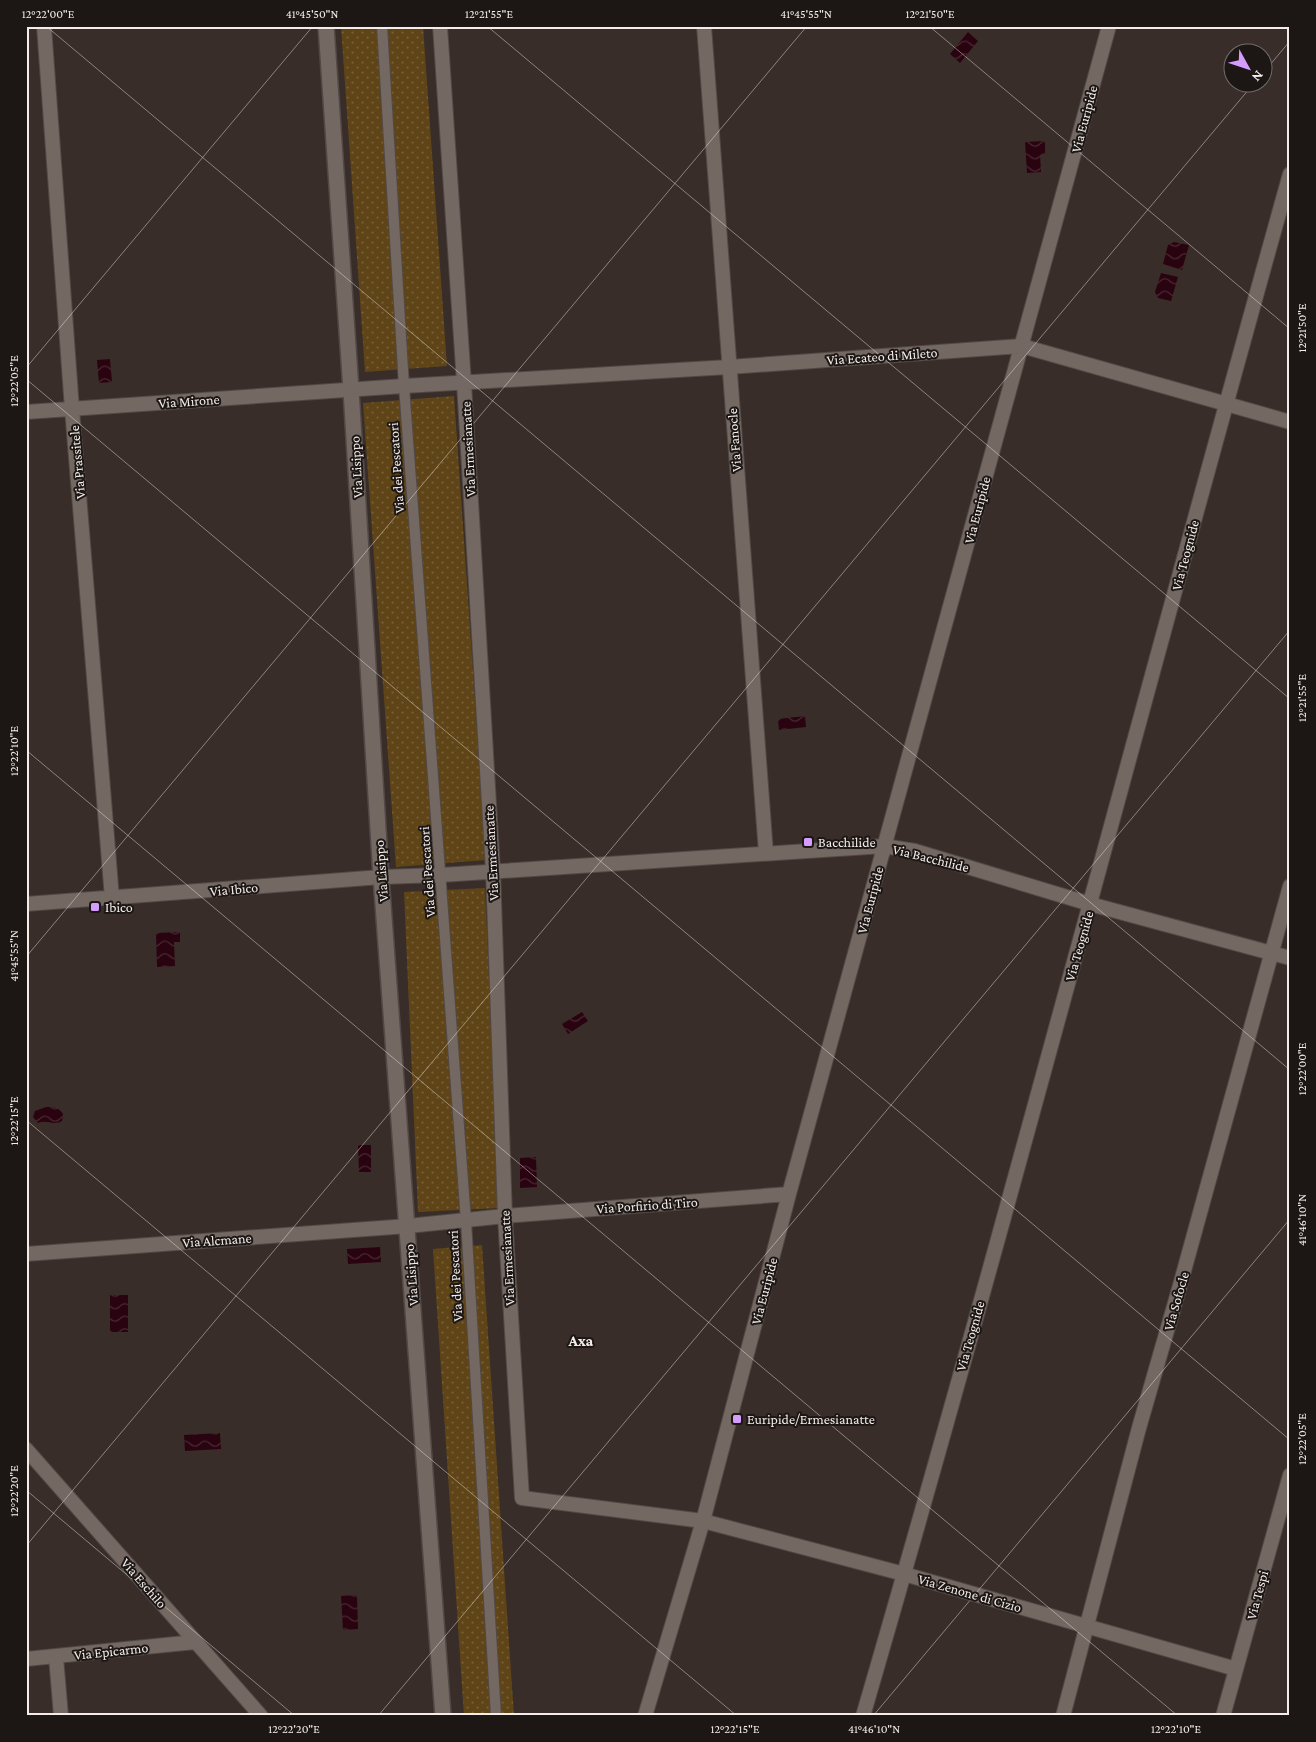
<svg xmlns="http://www.w3.org/2000/svg" width="1316" height="1742" font-family="'Crimson Pro',serif">
<style>
.grass{fill:url(#grass-dots)}
.water{fill:url(#water-waves)}
.lines{fill:none;stroke-linecap:round;stroke-linejoin:round}
.pedestrian-casing{stroke:#524946;stroke-width:12}
.minor-casing{stroke:#524946;stroke-width:16}
.tertiary-casing{stroke:#524946;stroke-width:18}
.pedestrian{stroke:#746863;stroke-width:10}
.minor{stroke:#746863;stroke-width:14}
.tertiary{stroke:#746863;stroke-width:15}
.ticks{fill:none;stroke:#f3ece9;stroke-width:1;stroke-opacity:0.45}
.poi-dot{fill:#d49cfc;stroke:#1c1715;stroke-width:2}
.labels{text-anchor:middle;dominant-baseline:central;stroke-width:4;stroke-linejoin:round;paint-order:stroke}
.street-label{font-size:14px;fill:#f3ece9;stroke:#1c1715}
.poi-label{font-size:14px;fill:#f3ece9;stroke:#1c1715;text-anchor:start}
.quarter-label{font-size:16px;font-weight:bold;fill:#f3ece9;stroke:#1c1715}
.neatline{fill:none;stroke:#f3ece9;stroke-width:2}
.ticks-label{font-size:12px;text-anchor:middle;fill:#f3ece9}
</style>
<defs>
<pattern id="grass-dots" width="8" height="8" patternUnits="userSpaceOnUse" patternTransform="scale(1.25)"><rect width="8" height="8" fill="#5e4417"/><path d="M2 2h.1M6 6h.1" fill="none" stroke="#765f39" stroke-width="1.8" stroke-linecap="round"/></pattern>
<pattern id="water-waves" width="16" height="10" patternUnits="userSpaceOnUse" patternTransform="scale(1.25)"><rect width="16" height="10" fill="#2a0310"/><path d="M0 5q4-4 8 0t8 0" fill="none" stroke="#492833"/></pattern>
</defs>
<rect width="100%" height="100%" fill="#382d29"/>
<!-- grass -->
<path class="grass" d="M341 26H423L447 366 365 372Z
M454 396 486 860 396 867 363 403Z
M485 888 499 1208 418 1212 404 892Z
M482 1245 514 1716H464L433 1249Z"/>
<!-- water -->
<path class="water" d="M968 32 978 41 960 63 950 54Z
M1045 141V154L1040 155 1041 172 1027 173 1025 142Z
M1174 242 1189 245 1182 270 1163 264 1168 245Z
M1161 273 1178 277 1171 301 1158 298 1155 292Z
M110 359 112 382 99 383 97 360Z
M805 716 806 727 779 730 778 719Z
M180 932V942H174L175 966 157 967 156 933Z
M582 1012 588 1021 568 1034 562 1024Z
M46 1107C53 1107 59 1107 63 1114L62 1121C53 1126 46 1119 38 1123L33 1117 35 1111Z
M358 1145H371V1172H359Z
M536 1157 537 1187 520 1188V1158Z
M380 1247 381 1262 348 1264 347 1249Z
M110 1295H128V1332H110Z
M220 1433 221 1449 185 1451 184 1435Z
M357 1595 358 1629 343 1630 341 1596Z"/>
<g class="lines">
<!-- pedestrian casing -->
<g class="pedestrian-casing">
<path id="pedestrian" d="M382 26 404 386 466 1221 496 1716"/>
</g>
<!-- minor casing -->
<g class="minor-casing">
<path id="minor" d="M44 26 72 409 112 898
M440 26 464 383 493 871 505 1216 522 1498 703 1521 904 1574 1236 1669
M704 26 766 853
M26 412 404 386 729 367 1022 346 1290 422
M26 904 381 877 441 875 884 846 915 851 1090 904 1290 958
M26 1254 408 1226 505 1216 789 1194
M26 1449 261 1716
M56 1657 61 1716
M26 1659 195 1642
M645 1716 703 1521 789 1194 1109 26
M863 1716C1012 1204 1146 688 1290 174
M1063 1716 1139 1428 1179 1289 1290 886
M1223 1716 1290 1475"/>
</g>
<!-- tertiary casing -->
<g class="tertiary-casing">
<path id="tertiary" d="M326 26 351 390 381 877 443 1716"/>
</g>
<!-- pedestrian -->
<use href="#pedestrian" class="pedestrian"/>
<!-- minor -->
<use href="#minor" class="minor"/>
<!-- tertiary -->
<use href="#tertiary" class="tertiary"/>
</g>
<!-- ticks -->
<path class="ticks" d="M46 26 1290 1070M487 26 1290 699M929 26 1290 329M1264 72 1290 41M26 368 313 26M26 379 1290 1440M26 750 1178 1716M26 957 807 26M26 1120 737 1716M26 1490 295 1716M26 1546 1255 82M378 1716 1290 630M873 1716 1290 1219"/>
<!-- markers -->
<g class="poi-dot">
<rect x="803" y="837" width="10" height="10" rx="2.5"/>
<rect x="90" y="902" width="10" height="10" rx="2.5"/>
<rect x="732" y="1414" width="10" height="10" rx="2.5"/>
</g>
<g class="labels">
<!-- street labels -->
<g class="street-label">
<text transform="translate(1084 119) rotate(-75)">Via Euripide</text>
<text transform="translate(882 356) rotate(-4)">Via Ecateo di Mileto</text>
<text transform="translate(189 401) rotate(-4)">Via Mirone</text>
<text transform="translate(734 440) rotate(-94)">Via Fanocle</text>
<text transform="translate(468 449) rotate(-93)">Via Ermesianatte</text>
<text transform="translate(77 462) rotate(-95)">Via Prassitele</text>
<text transform="translate(356 467) rotate(-93)">Via Lisippo</text>
<text transform="translate(396 468) rotate(-94)">Via dei Pescatori</text>
<text transform="translate(977 510) rotate(-75)">Via Euripide</text>
<text transform="translate(1185 555) rotate(-75)">Via Teognide</text>
<text transform="translate(491 853) rotate(-93)">Via Ermesianatte</text>
<text transform="translate(931 858) rotate(14)">Via Bacchilide</text>
<text transform="translate(381 871) rotate(-94)">Via Lisippo</text>
<text transform="translate(427 872) rotate(-94)">Via dei Pescatori</text>
<text transform="translate(234 889) rotate(-5)">Via Ibico</text>
<text transform="translate(870 900) rotate(-75)">Via Euripide</text>
<text transform="translate(1079 946) rotate(-74)">Via Teognide</text>
<text transform="translate(647 1205) rotate(-4)">Via Porfirio di Tiro</text>
<text transform="translate(217 1240) rotate(-4)">Via Alcmane</text>
<text transform="translate(507 1258) rotate(-93)">Via Ermesianatte</text>
<text transform="translate(411 1275) rotate(-94)">Via Lisippo</text>
<text transform="translate(455 1276) rotate(-93)">Via dei Pescatori</text>
<text transform="translate(764 1291) rotate(-75)">Via Euripide</text>
<text transform="translate(1176 1301) rotate(-74)">Via Sofocle</text>
<text transform="translate(970 1336) rotate(-74)">Via Teognide</text>
<text transform="translate(144 1583) rotate(49)">Via Eschilo</text>
<text transform="translate(970 1593) rotate(16)">Via Zenone di Cizio</text>
<text transform="translate(1257 1595) rotate(-75)">Via Tespi</text>
<text transform="translate(111 1651) rotate(-6)">Via Epicarmo</text>
</g>
<!-- poi labels -->
<g class="poi-label">
<text x="818" y="842">Bacchilide</text>
<text x="105" y="907">Ibico</text>
<text x="747" y="1419">Euripide/Ermesianatte</text>
</g>
<!-- quarter labels -->
<g class="quarter-label">
<text x="581" y="1340">Axa</text>
</g>
</g>
<!-- border -->
<rect width="1316" height="1742" fill="none" stroke="#1c1715" stroke-width="55"/>
<!-- north arrow -->
<g transform="translate(1248 68) rotate(130)"><circle r="24" fill="#1c1715" stroke="#726c6a"/>
<path d="M0-4L9 19L0 12L-9 19Z" fill="#d49cfc"/>
<text y="-8" font-size="14" font-weight="bold" text-anchor="middle" fill="#f3ece9">N</text>
</g>
<rect x="28" y="28" width="1260" height="1686" class="neatline"/>
<g class="ticks-label">
<text x="48" y="18">12°22'00"E</text>
<text x="312" y="18">41°45'50"N</text>
<text x="489" y="18">12°21'55"E</text>
<text x="806" y="18">41°45'55"N</text>
<text x="930" y="18">12°21'50"E</text>
<text transform="translate(1302 328) rotate(-90)" y="4">12°21'50"E</text>
<text transform="translate(14 381) rotate(-90)" y="4">12°22'05"E</text>
<text transform="translate(1302 698) rotate(-90)" y="4">12°21'55"E</text>
<text transform="translate(14 751) rotate(-90)" y="4">12°22'10"E</text>
<text transform="translate(14 956) rotate(-90)" y="4">41°45'55"N</text>
<text transform="translate(1302 1069) rotate(-90)" y="4">12°22'00"E</text>
<text transform="translate(14 1121) rotate(-90)" y="4">12°22'15"E</text>
<text transform="translate(1302 1220) rotate(-90)" y="4">41°46'10"N</text>
<text transform="translate(1302 1439) rotate(-90)" y="4">12°22'05"E</text>
<text transform="translate(14 1491) rotate(-90)" y="4">12°22'20"E</text>
<text x="294" y="1733">12°22'20"E</text>
<text x="735" y="1733">12°22'15"E</text>
<text x="874" y="1733">41°46'10"N</text>
<text x="1176" y="1733">12°22'10"E</text>
</g>
</svg>
